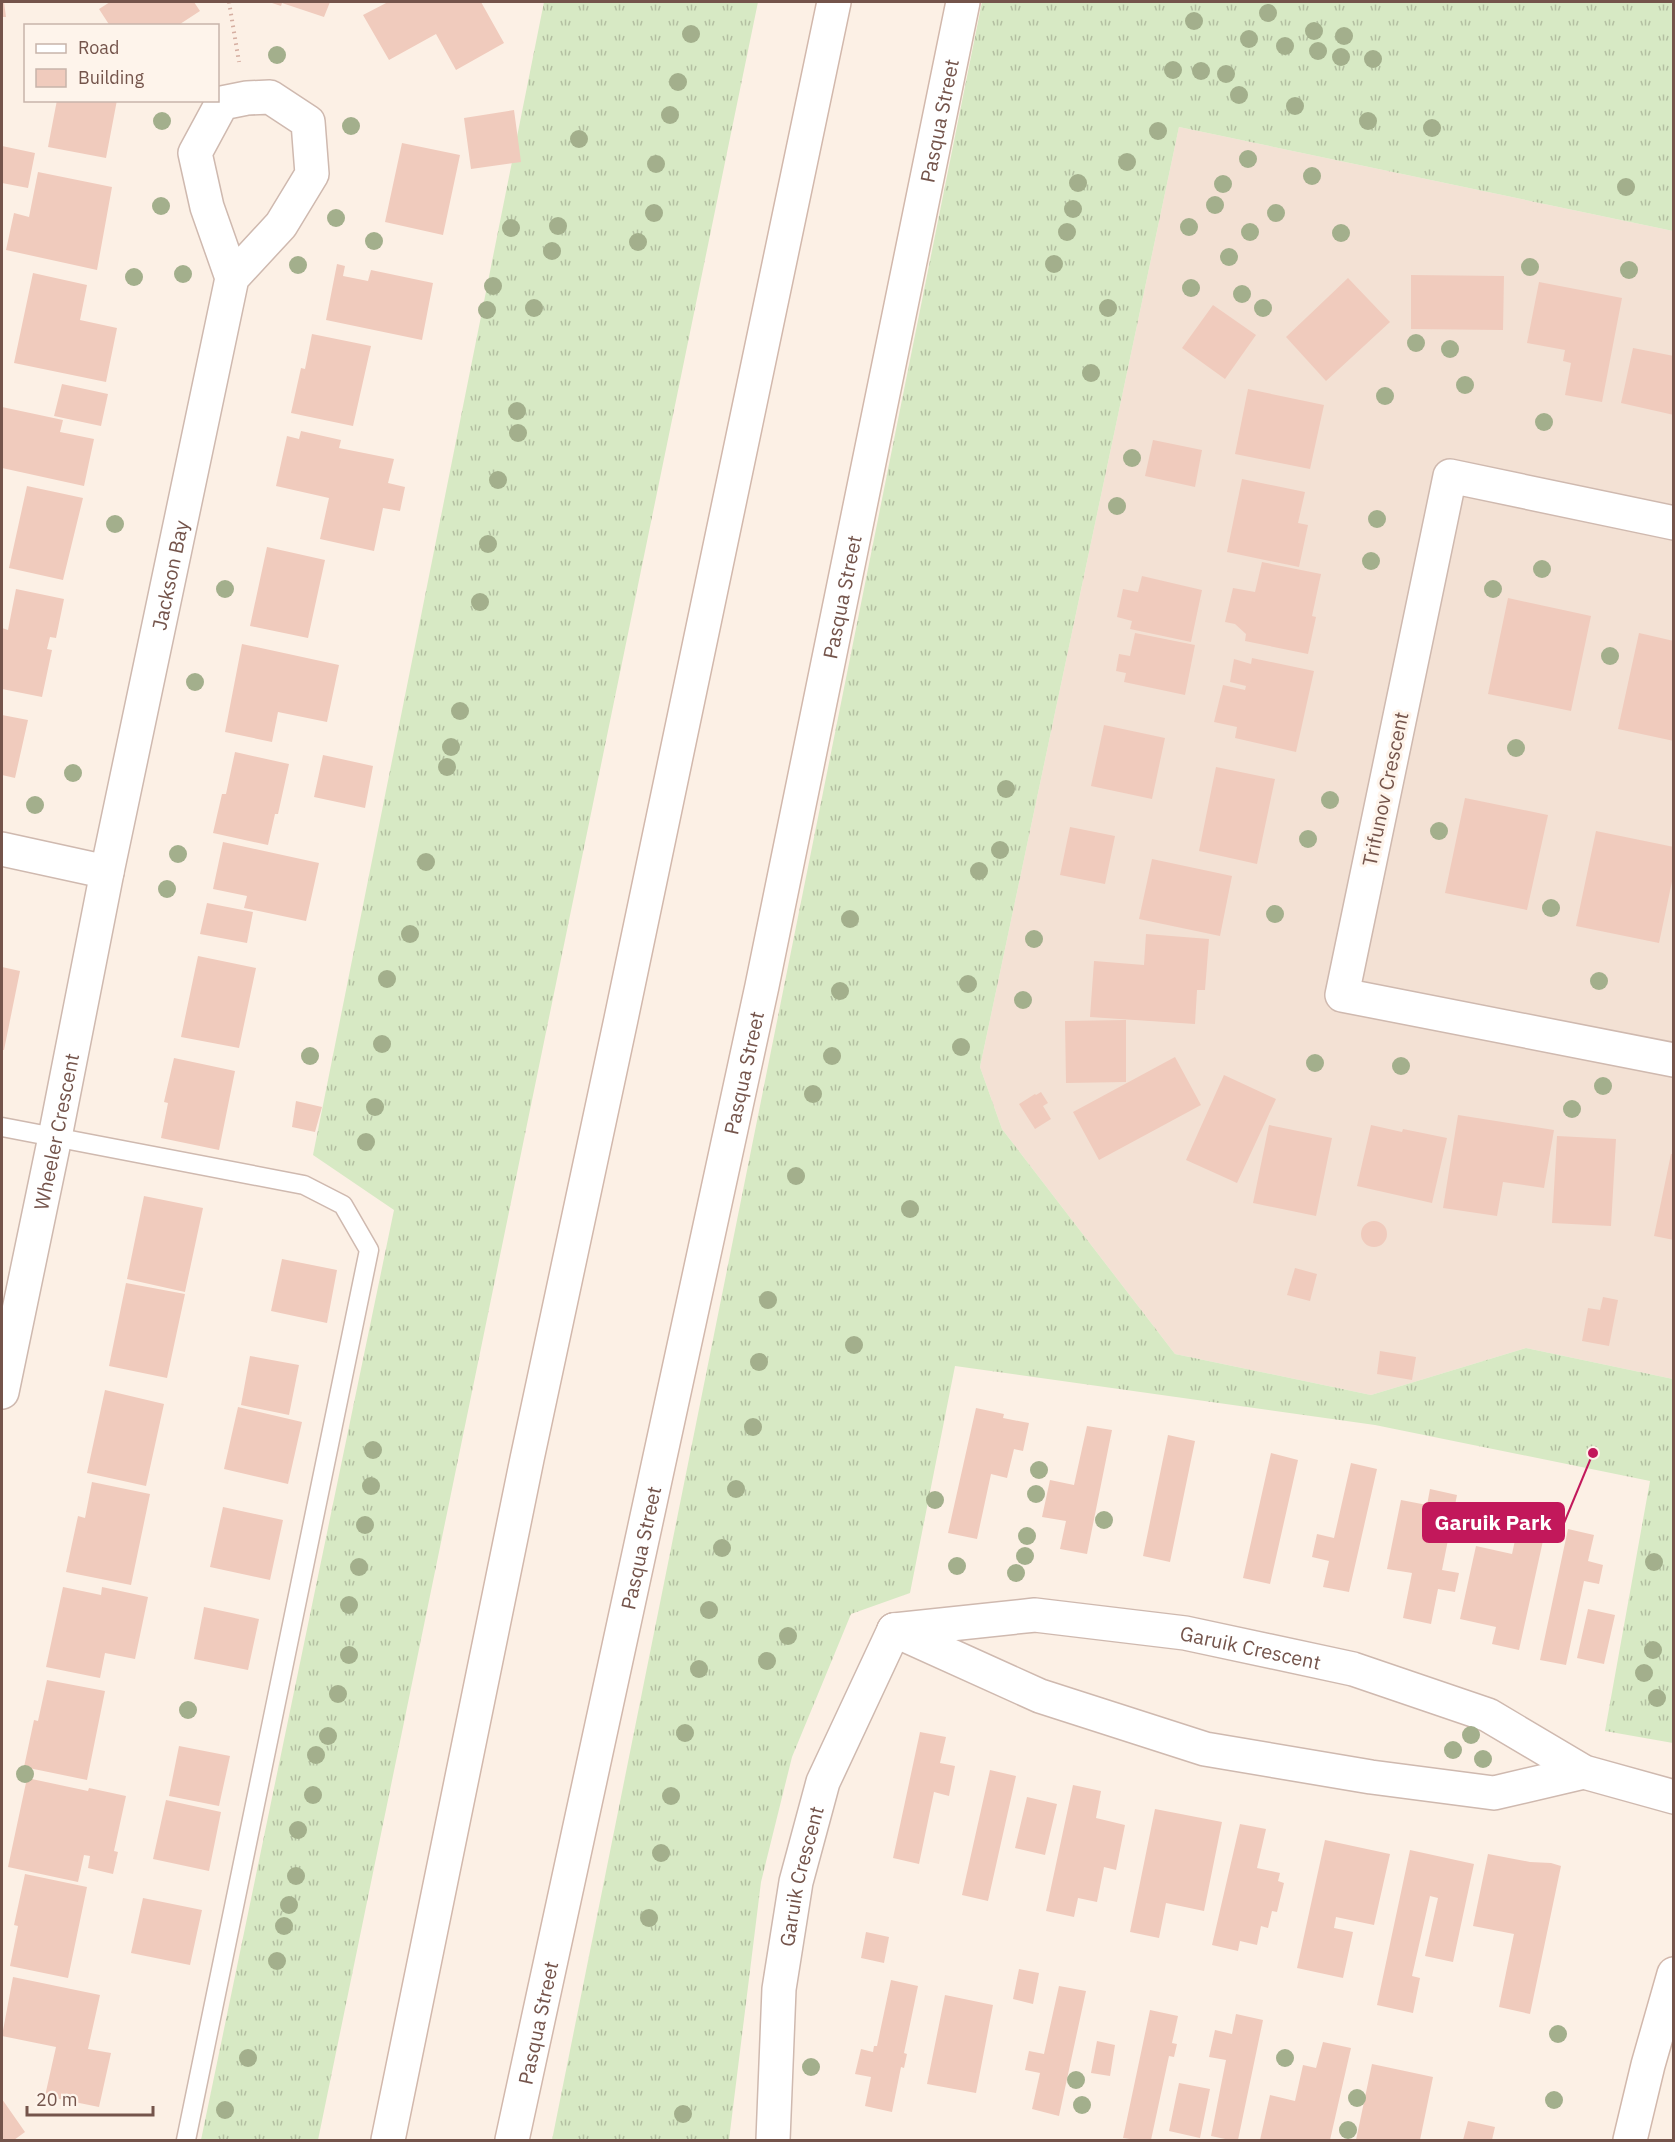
<svg xmlns="http://www.w3.org/2000/svg" width="1675" height="2142" font-family="'IBM Plex Sans',sans-serif">
<style>
.residential{fill:#f3e1d4}
.grass{fill:url(#grass-tufts)}
.building{fill:#f0cbbd}
.lines{fill:none;stroke-linecap:round;stroke-linejoin:round}
.lane-casing{stroke:#cfb9af;stroke-width:21}
.street-casing{stroke:#cfb9af;stroke-width:36}
.secondary-casing{stroke:#d2b8ac;stroke-width:36}
.path{stroke:#d5aea1;stroke-width:4;stroke-dasharray:1.5 4.5;stroke-linecap:butt}
.lane{stroke:#fff;stroke-width:18}
.street{stroke:#fff;stroke-width:33}
.secondary{stroke:#fff;stroke-width:33}
.tree{fill:#a3af8c}
.labels{text-anchor:middle;dominant-baseline:central;stroke-width:6;stroke-linejoin:round;paint-order:stroke}
.street-label{font-size:20px;fill:#74544b;stroke:#fef4eb}
.leader{fill:none;stroke:#c2185b;stroke-width:2}
.callout-dot{fill:#c2185b;stroke:#fef4eb;stroke-width:2}
.callout{fill:#c2185b;stroke:#c2185b;stroke-width:2}
.callout-label{font-size:21px;text-anchor:middle;font-weight:bold;fill:#fff}
</style>
<defs>
<pattern id="grass-tufts" width="24" height="20" patternUnits="userSpaceOnUse" patternTransform="scale(1.5)"><rect width="24" height="20" fill="#d7e9c4"/><path d="M3 7l-1-3M5 7V3M7 7l1-3M15 17l-1-3M17 17v-4M19 17l1-3" fill="none" stroke="#b3bfa1"/></pattern>
</defs>
<rect width="100%" height="100%" fill="#fcf0e5"/>
<!-- residential -->
<path class="residential" d="M1179 127 1673 231V1379L1526 1348 1371 1395 1175 1354 1002 1129 980 1067Z"/>
<!-- grass -->
<path class="grass" d="M544 2H758L318 2140H201L394 1210 313 1155Z
M982 2H1673V231L1179 127 980 1067 1002 1129 1175 1354 1371 1395 1526 1348 1673 1379V1743L1605 1731 1650 1481 1375 1425 955 1366 910 1593 851 1614 792 1757 761 1882 729 2140H552Z"/>
<!-- building -->
<path class="building" d="M2 2H4L6 17H2Z
M110 2H194L200 11 177 26H110L99 9Z
M269 2H330L324 17 282 3 281 6Z
M388 2H481L504 43 456 70 436 34 389 60 363 15Z
M57 100H117L106 158 48 147Z
M514 110 521 162 471 169 464 118Z
M402 143 460 155 443 235 385 222Z
M2 146 35 153 28 188 2 183Z
M38 172 112 187 97 270 6 250 14 213 29 217Z
M337 264 345 266 343 276 368 281 371 270 433 283 422 340 326 320Z
M33 273 87 285 80 320 117 328 106 382 14 363Z
M1411 275 1504 276 1503 330 1411 329Z
M1348 278 1390 322 1326 381 1286 337Z
M1539 282 1622 298 1602 402 1565 395 1571 363 1563 361 1565 350 1527 343Z
M1213 305 1256 335 1225 379 1182 348Z
M312 334 371 346 353 426 291 413 301 368 305 369Z
M1633 348 1674 356V415L1621 403Z
M62 384 108 394 101 426 54 416Z
M1248 389 1324 405 1310 469 1235 454Z
M2 407 63 420 60 432 94 439 84 486 2 468Z
M301 431 341 440 339 448 394 459 388 483 405 487 400 511 383 508 374 551 320 539 329 498 276 486 287 436 299 439Z
M1153 440 1202 450 1195 487 1145 476Z
M1242 479 1305 492 1298 523 1308 525 1299 567 1227 552Z
M27 486 83 498 63 580 9 568Z
M267 547 325 560 308 638 250 626Z
M1262 562 1321 574 1312 616 1316 617 1308 654 1245 641 1246 634 1235 624 1225 622 1233 588 1255 592Z
M1142 576 1202 590 1191 642 1130 629 1132 621 1117 617 1123 589 1138 592Z
M16 589 64 599 56 638 50 637 47 649 52 650 42 697 2 689V628L8 630Z
M1508 598 1591 616 1571 711 1488 694Z
M1135 633 1195 645 1185 695 1124 682 1126 673 1116 671 1119 654 1130 656Z
M1639 633 1674 641V741L1618 729Z
M242 644 339 665 327 722 278 712 272 742 225 732Z
M1252 658 1314 671 1296 752 1235 738 1237 727 1214 722 1223 685 1245 690 1246 686 1230 682 1234 659 1251 664Z
M2 715 28 720 15 778 2 775Z
M1104 725 1165 738 1152 799 1091 786Z
M235 752 289 764 278 814H275L268 845 213 833 222 794H226Z
M323 755 373 766 365 808 314 797Z
M1216 767 1275 779 1257 864 1199 851Z
M1465 798 1548 815 1527 910 1445 893Z
M1070 827 1115 836 1105 884 1060 875Z
M1596 831 1674 847V872L1659 943 1576 926Z
M223 842 319 863 306 921 244 908 247 896 213 889Z
M1152 859 1232 876 1220 936 1139 919Z
M207 903 253 912 247 943 200 934Z
M1146 934 1209 939 1205 990H1197L1195 1024 1090 1017 1094 961 1144 965Z
M198 956 256 968 239 1048 181 1037Z
M2 967 20 971 4 1050H2Z
M1126 1020V1082L1066 1083 1065 1021Z
M1175 1057 1201 1105 1099 1160 1073 1112Z
M174 1058 235 1071 219 1150 161 1138 168 1103 164 1102Z
M1224 1075 1276 1099 1237 1183 1186 1160Z
M1041 1092 1048 1103 1043 1106 1051 1119 1035 1129 1019 1104 1035 1094 1036 1095Z
M296 1101 322 1107 315 1132 292 1127Z
M1458 1115 1554 1130 1544 1188 1503 1182 1497 1216 1443 1208Z
M1269 1125 1332 1138 1316 1216 1253 1203Z
M1371 1125 1402 1132 1403 1129 1447 1138 1432 1203 1357 1186Z
M1557 1136 1616 1139 1611 1226 1552 1223Z
M1671 1154H1674V1240L1654 1236Z
M144 1196 203 1208 185 1292 127 1279Z
M1361 1234a13 13 0 1 1 26 0a13 13 0 1 1-26 0Z
M282 1259 337 1270 327 1323 271 1311Z
M1295 1268 1317 1274 1310 1301 1287 1295Z
M126 1283 185 1294 167 1378 109 1366Z
M1603 1297 1618 1300 1609 1346 1582 1341 1588 1308 1600 1310Z
M1380 1351 1416 1357 1412 1380 1377 1374Z
M250 1356 299 1365 289 1415 241 1405Z
M105 1390 164 1404 146 1486 87 1473Z
M238 1407 302 1422 288 1484 224 1469Z
M976 1408 1004 1414 1003 1418 1029 1423 1023 1451 1014 1449 1007 1478 991 1474 977 1539 948 1533Z
M1087 1426 1112 1430 1087 1554 1060 1549 1066 1521 1042 1517 1050 1480 1074 1485Z
M1168 1435 1195 1441 1170 1562 1143 1556Z
M1271 1453 1298 1460 1270 1584 1243 1578Z
M1351 1463 1377 1469 1349 1592 1323 1587 1329 1561 1312 1557 1317 1534 1334 1538Z
M92 1482 150 1494 131 1585 66 1572 78 1516 85 1518Z
M1430 1489 1457 1495 1442 1570 1459 1573 1455 1592 1438 1589 1431 1624 1403 1618 1412 1573 1387 1569 1401 1500 1427 1505Z
M223 1507 283 1520 270 1580 210 1567Z
M1519 1522 1546 1527 1519 1650 1492 1644 1496 1627 1460 1619 1476 1546 1512 1554Z
M1568 1529 1594 1535 1588 1561 1603 1565 1599 1584 1584 1581 1566 1665 1540 1660Z
M63 1587 101 1595 102 1587 148 1597 135 1659 105 1653 100 1678 46 1667Z
M204 1607 259 1619 248 1670 194 1659Z
M1588 1609 1615 1615 1604 1664 1577 1658Z
M47 1680 105 1691 87 1780 24 1767 34 1720 38 1721Z
M920 1732 946 1737 940 1763 955 1766 949 1796 934 1792 919 1864 893 1858Z
M179 1746 230 1756 219 1806 169 1796Z
M990 1770 1016 1776 988 1901 962 1895Z
M27 1778 88 1791 89 1788 126 1796 114 1851 118 1852 113 1874 88 1868 90 1856 84 1855 78 1882 8 1867Z
M1073 1785 1101 1791 1096 1818 1125 1825 1116 1870 1104 1867 1097 1902 1078 1898 1074 1917 1046 1911Z
M1027 1797 1057 1804 1045 1855 1015 1848Z
M166 1800 221 1812 209 1871 153 1859Z
M1155 1809 1222 1822 1204 1911 1166 1903 1159 1938 1130 1932Z
M1240 1824 1266 1829 1257 1868 1280 1873 1278 1881 1284 1883 1277 1912 1272 1911 1268 1928 1261 1926 1257 1945 1240 1941 1238 1951 1212 1945Z
M1325 1840 1390 1854 1374 1925 1336 1917 1334 1928 1353 1932 1343 1978 1297 1968Z
M1410 1850 1474 1864 1453 1962 1425 1956 1438 1898 1430 1896 1412 1976 1420 1978 1413 2013 1377 2005Z
M1488 1854 1530 1862 1551 1863 1561 1866 1530 2014 1499 2007 1514 1934 1473 1926Z
M25 1874 87 1887 68 1978 10 1966 18 1926 14 1925Z
M143 1898 202 1910 190 1965 131 1953Z
M866 1932 889 1937 884 1963 861 1958Z
M1019 1969 1039 1973 1033 2004 1013 1999Z
M13 1977 100 1995 88 2049 111 2053 99 2107 45 2096 56 2047 2 2036Z
M891 1980 918 1986 904 2053 907 2054 904 2068 901 2067 892 2112 865 2106 871 2077 855 2074 861 2049 873 2052 874 2046H877Z
M1059 1986 1086 1991 1059 2116 1032 2109 1040 2073 1025 2070 1029 2051 1044 2054Z
M945 1995 993 2005 976 2093 927 2084Z
M1150 2010 1178 2016 1172 2043 1177 2044 1174 2057 1169 2056 1151 2140H1138L1123 2138Z
M1236 2014 1263 2020 1238 2140H1230L1211 2136 1226 2060 1209 2057 1215 2030 1232 2034Z
M1097 2041 1115 2045 1110 2076 1091 2073Z
M1323 2042 1351 2048 1330 2140H1260L1270 2095 1295 2101 1303 2065 1316 2068Z
M1372 2064 1433 2077 1420 2140H1356Z
M1179 2083 1210 2089 1200 2138 1169 2131Z
M2 2099 25 2132 14 2140H2Z
M1468 2121 1495 2127 1492 2140H1463Z"/>
<g class="lines">
<!-- lane casing -->
<g class="lane-casing">
<path id="lane" d="M2 1127 304 1185 343 1205 369 1250 186 2140"/>
</g>
<!-- street casing -->
<g class="street-casing">
<g id="street">
<path d="M1674 523 1450 476 1342 995 1674 1060"/>
<path d="M2 849 107 872"/>
<path id="s1" d="M2 1392 55 1137 107 872 232 278 281 225 312 174 308 122 270 97 247 98 222 103 195 153 207 207 232 278"/>
<path id="s2" d="M894 1630 1035 1615 1185 1633 1353 1669 1488 1715 1584 1772 1674 1797"/>
<path d="M894 1630 1040 1696 1205 1749 1371 1777 1494 1793 1584 1772"/>
<path id="s3" d="M773 2140 779 1989 796 1882 823 1782 894 1630"/>
</g>
</g>
<!-- secondary casing -->
<g class="secondary-casing">
<g id="secondary">
<path d="M388 2140 527 1459 621 1019 834 2"/>
<path id="s4" d="M512 2140 762 986 963 2"/>
<path d="M1630 2140 1648 2065 1674 1974"/>
</g>
</g>
<!-- path -->
<path class="path" d="M229 2 239 62"/>
<!-- lane -->
<use href="#lane" class="lane"/>
<!-- street -->
<use href="#street" class="street"/>
<!-- secondary -->
<use href="#secondary" class="secondary"/>
</g>
<!-- trees -->
<g class="tree">
<circle cx="1268" cy="13" r="9"/>
<circle cx="1194" cy="21" r="9"/>
<circle cx="1314" cy="31" r="9"/>
<circle cx="691" cy="34" r="9"/>
<circle cx="1344" cy="36" r="9"/>
<circle cx="1249" cy="39" r="9"/>
<circle cx="1285" cy="46" r="9"/>
<circle cx="1318" cy="51" r="9"/>
<circle cx="277" cy="55" r="9"/>
<circle cx="1341" cy="57" r="9"/>
<circle cx="1373" cy="59" r="9"/>
<circle cx="1173" cy="70" r="9"/>
<circle cx="1201" cy="71" r="9"/>
<circle cx="1226" cy="74" r="9"/>
<circle cx="678" cy="82" r="9"/>
<circle cx="1239" cy="95" r="9"/>
<circle cx="1295" cy="106" r="9"/>
<circle cx="670" cy="115" r="9"/>
<circle cx="162" cy="121" r="9"/>
<circle cx="1368" cy="121" r="9"/>
<circle cx="351" cy="126" r="9"/>
<circle cx="1432" cy="128" r="9"/>
<circle cx="1158" cy="131" r="9"/>
<circle cx="579" cy="139" r="9"/>
<circle cx="1248" cy="159" r="9"/>
<circle cx="1127" cy="162" r="9"/>
<circle cx="656" cy="164" r="9"/>
<circle cx="1312" cy="176" r="9"/>
<circle cx="1078" cy="183" r="9"/>
<circle cx="1223" cy="184" r="9"/>
<circle cx="1626" cy="187" r="9"/>
<circle cx="1215" cy="205" r="9"/>
<circle cx="161" cy="206" r="9"/>
<circle cx="1073" cy="209" r="9"/>
<circle cx="654" cy="213" r="9"/>
<circle cx="1276" cy="213" r="9"/>
<circle cx="336" cy="218" r="9"/>
<circle cx="558" cy="226" r="9"/>
<circle cx="1189" cy="227" r="9"/>
<circle cx="511" cy="228" r="9"/>
<circle cx="1067" cy="232" r="9"/>
<circle cx="1250" cy="232" r="9"/>
<circle cx="1341" cy="233" r="9"/>
<circle cx="374" cy="241" r="9"/>
<circle cx="638" cy="242" r="9"/>
<circle cx="552" cy="251" r="9"/>
<circle cx="1229" cy="257" r="9"/>
<circle cx="1054" cy="264" r="9"/>
<circle cx="298" cy="265" r="9"/>
<circle cx="1530" cy="267" r="9"/>
<circle cx="1629" cy="270" r="9"/>
<circle cx="183" cy="274" r="9"/>
<circle cx="134" cy="277" r="9"/>
<circle cx="493" cy="286" r="9"/>
<circle cx="1191" cy="288" r="9"/>
<circle cx="1242" cy="294" r="9"/>
<circle cx="534" cy="308" r="9"/>
<circle cx="1108" cy="308" r="9"/>
<circle cx="1263" cy="308" r="9"/>
<circle cx="487" cy="310" r="9"/>
<circle cx="1416" cy="343" r="9"/>
<circle cx="1450" cy="349" r="9"/>
<circle cx="1091" cy="373" r="9"/>
<circle cx="1465" cy="385" r="9"/>
<circle cx="1385" cy="396" r="9"/>
<circle cx="517" cy="411" r="9"/>
<circle cx="1544" cy="422" r="9"/>
<circle cx="518" cy="433" r="9"/>
<circle cx="1132" cy="458" r="9"/>
<circle cx="498" cy="480" r="9"/>
<circle cx="1117" cy="506" r="9"/>
<circle cx="1377" cy="519" r="9"/>
<circle cx="115" cy="524" r="9"/>
<circle cx="488" cy="544" r="9"/>
<circle cx="1371" cy="561" r="9"/>
<circle cx="1542" cy="569" r="9"/>
<circle cx="225" cy="589" r="9"/>
<circle cx="1493" cy="589" r="9"/>
<circle cx="480" cy="602" r="9"/>
<circle cx="1610" cy="656" r="9"/>
<circle cx="195" cy="682" r="9"/>
<circle cx="460" cy="711" r="9"/>
<circle cx="451" cy="747" r="9"/>
<circle cx="1516" cy="748" r="9"/>
<circle cx="447" cy="767" r="9"/>
<circle cx="73" cy="773" r="9"/>
<circle cx="1006" cy="789" r="9"/>
<circle cx="1330" cy="800" r="9"/>
<circle cx="35" cy="805" r="9"/>
<circle cx="1439" cy="831" r="9"/>
<circle cx="1308" cy="839" r="9"/>
<circle cx="1000" cy="850" r="9"/>
<circle cx="178" cy="854" r="9"/>
<circle cx="426" cy="862" r="9"/>
<circle cx="979" cy="871" r="9"/>
<circle cx="167" cy="889" r="9"/>
<circle cx="1551" cy="908" r="9"/>
<circle cx="1275" cy="914" r="9"/>
<circle cx="850" cy="919" r="9"/>
<circle cx="410" cy="934" r="9"/>
<circle cx="1034" cy="939" r="9"/>
<circle cx="387" cy="979" r="9"/>
<circle cx="1599" cy="981" r="9"/>
<circle cx="968" cy="984" r="9"/>
<circle cx="840" cy="991" r="9"/>
<circle cx="1023" cy="1000" r="9"/>
<circle cx="382" cy="1044" r="9"/>
<circle cx="961" cy="1047" r="9"/>
<circle cx="310" cy="1056" r="9"/>
<circle cx="832" cy="1056" r="9"/>
<circle cx="1315" cy="1063" r="9"/>
<circle cx="1401" cy="1066" r="9"/>
<circle cx="1603" cy="1086" r="9"/>
<circle cx="813" cy="1094" r="9"/>
<circle cx="375" cy="1107" r="9"/>
<circle cx="1572" cy="1109" r="9"/>
<circle cx="366" cy="1142" r="9"/>
<circle cx="796" cy="1176" r="9"/>
<circle cx="910" cy="1209" r="9"/>
<circle cx="768" cy="1300" r="9"/>
<circle cx="854" cy="1345" r="9"/>
<circle cx="759" cy="1362" r="9"/>
<circle cx="753" cy="1427" r="9"/>
<circle cx="373" cy="1450" r="9"/>
<circle cx="1039" cy="1470" r="9"/>
<circle cx="371" cy="1486" r="9"/>
<circle cx="736" cy="1489" r="9"/>
<circle cx="1036" cy="1494" r="9"/>
<circle cx="935" cy="1500" r="9"/>
<circle cx="1104" cy="1520" r="9"/>
<circle cx="365" cy="1525" r="9"/>
<circle cx="1027" cy="1536" r="9"/>
<circle cx="722" cy="1548" r="9"/>
<circle cx="1025" cy="1556" r="9"/>
<circle cx="1654" cy="1562" r="9"/>
<circle cx="957" cy="1566" r="9"/>
<circle cx="359" cy="1567" r="9"/>
<circle cx="1016" cy="1573" r="9"/>
<circle cx="349" cy="1605" r="9"/>
<circle cx="709" cy="1610" r="9"/>
<circle cx="788" cy="1636" r="9"/>
<circle cx="1653" cy="1650" r="9"/>
<circle cx="349" cy="1655" r="9"/>
<circle cx="767" cy="1661" r="9"/>
<circle cx="699" cy="1669" r="9"/>
<circle cx="1644" cy="1673" r="9"/>
<circle cx="338" cy="1694" r="9"/>
<circle cx="1657" cy="1698" r="9"/>
<circle cx="188" cy="1710" r="9"/>
<circle cx="685" cy="1733" r="9"/>
<circle cx="1471" cy="1735" r="9"/>
<circle cx="328" cy="1736" r="9"/>
<circle cx="1453" cy="1750" r="9"/>
<circle cx="316" cy="1755" r="9"/>
<circle cx="1483" cy="1759" r="9"/>
<circle cx="25" cy="1774" r="9"/>
<circle cx="313" cy="1795" r="9"/>
<circle cx="671" cy="1796" r="9"/>
<circle cx="298" cy="1830" r="9"/>
<circle cx="661" cy="1853" r="9"/>
<circle cx="296" cy="1876" r="9"/>
<circle cx="289" cy="1905" r="9"/>
<circle cx="649" cy="1918" r="9"/>
<circle cx="284" cy="1926" r="9"/>
<circle cx="277" cy="1961" r="9"/>
<circle cx="1558" cy="2034" r="9"/>
<circle cx="248" cy="2058" r="9"/>
<circle cx="1285" cy="2058" r="9"/>
<circle cx="811" cy="2067" r="9"/>
<circle cx="1076" cy="2080" r="9"/>
<circle cx="1357" cy="2098" r="9"/>
<circle cx="1554" cy="2100" r="9"/>
<circle cx="1082" cy="2105" r="9"/>
<circle cx="225" cy="2110" r="9"/>
<circle cx="683" cy="2114" r="9"/>
<circle cx="1348" cy="2130" r="9"/>
</g>
<g class="labels">
<!-- street labels -->
<g class="street-label">
<text stroke="none"><textPath href="#s4" startOffset="2064">Pasqua Street</textPath></text>
<text stroke="none"><textPath href="#s1" startOffset="834">Jackson Bay</textPath></text>
<text stroke="none"><textPath href="#s4" startOffset="1578">Pasqua Street</textPath></text>
<text transform="translate(1385 789) rotate(-78)">Trifunov Crescent</text>
<text stroke="none"><textPath href="#s4" startOffset="1092">Pasqua Street</textPath></text>
<text stroke="none"><textPath href="#s1" startOffset="266">Wheeler Crescent</textPath></text>
<text stroke="none"><textPath href="#s4" startOffset="606">Pasqua Street</textPath></text>
<text stroke="none"><textPath href="#s2" startOffset="360">Garuik Crescent</textPath></text>
<text stroke="none"><textPath href="#s3" startOffset="266">Garuik Crescent</textPath></text>
<text stroke="none"><textPath href="#s4" startOffset="120">Pasqua Street</textPath></text>
</g>
</g>
<!-- callouts -->
<path class="leader" d="M1593 1453L1564 1523"/>
<circle class="callout-dot" cx="1593" cy="1453" r="6"/>
<rect class="callout" x="1423" y="1503" width="141" height="39" rx="6"/>
<g class="callout-label">
<text x="1493" y="1530">Garuik Park</text>
</g>
<!-- border -->
<rect width="1675" height="2142" fill="none" stroke="#74544b" stroke-width="6"/>
<!-- legend -->
<rect x="24" y="24" width="195" height="78" fill="#fef4eb" stroke="#c7b4ab" stroke-width="1.5"/>
<rect x="36" y="44" width="30" height="9" fill="#ffffff" stroke="#c7b4ab" stroke-width="1.5"/>
<text x="78" y="54" font-size="18" fill="#74544b">Road</text>
<rect x="36" y="69" width="30" height="18" fill="#f0cbbd" stroke="#c7b4ab" stroke-width="1.5"/>
<text x="78" y="84" font-size="18" fill="#74544b">Building</text>
<!-- scale -->
<path d="M27 2106v9h126v-9" fill="none" stroke="#74544b" stroke-width="3"/>
<text x="36" y="2106" font-size="18" fill="#74544b" stroke="#fef4eb" stroke-width="4.5" paint-order="stroke">20 m</text>
</svg>
